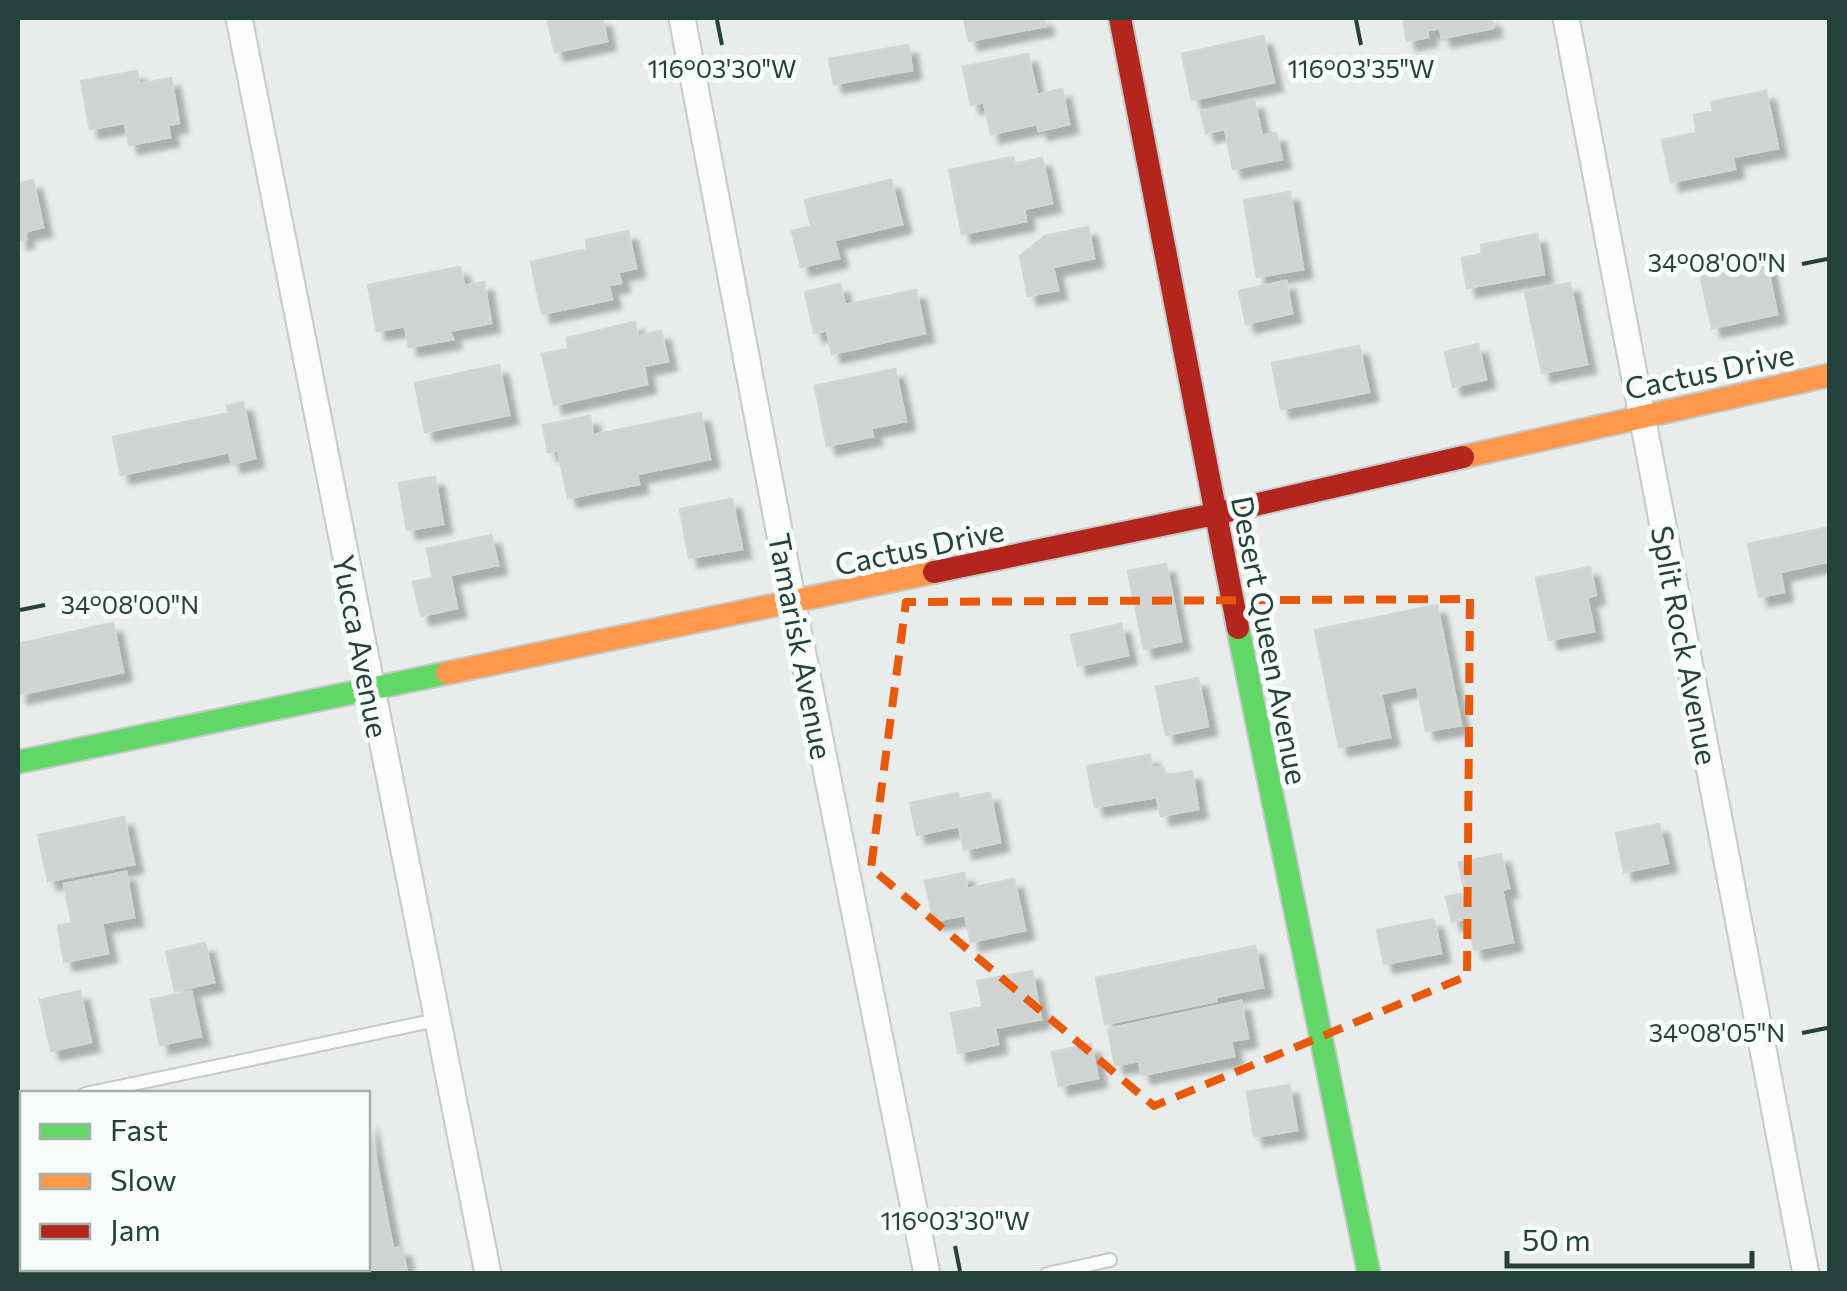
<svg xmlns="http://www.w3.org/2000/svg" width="1847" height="1291" font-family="Commissioner,sans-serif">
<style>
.building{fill:#cfd4d2;stroke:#d1d6d4;stroke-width:2.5;filter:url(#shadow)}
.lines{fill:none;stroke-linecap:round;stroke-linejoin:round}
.lane-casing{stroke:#c5cac8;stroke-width:16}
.street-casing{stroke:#c5cac8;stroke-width:29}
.fast-casing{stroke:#c3cbc8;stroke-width:26}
.slow-casing{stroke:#c3cbc8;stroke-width:26}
.jam-casing{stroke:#c3cbc8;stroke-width:26}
.lane{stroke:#fcfcfc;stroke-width:12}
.street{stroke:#fcfcfc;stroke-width:25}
.fast{stroke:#63d668;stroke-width:22}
.slow{stroke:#ff974d;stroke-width:22}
.jam{stroke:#b3261e;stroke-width:22}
.marked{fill:none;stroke:#e8590c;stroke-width:8;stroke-dasharray:20 12;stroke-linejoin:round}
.ticks{fill:none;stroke:#24423a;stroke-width:4}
.labels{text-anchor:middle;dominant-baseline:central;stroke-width:10;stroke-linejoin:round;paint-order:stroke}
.street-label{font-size:30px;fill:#24423a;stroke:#f7fbf9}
.ticks-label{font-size:25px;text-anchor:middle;fill:#24423a;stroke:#f7fbf9;stroke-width:10;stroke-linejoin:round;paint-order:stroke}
</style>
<defs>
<filter id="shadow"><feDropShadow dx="9" dy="9" stdDeviation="2.5" flood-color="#0004"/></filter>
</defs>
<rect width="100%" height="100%" fill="#e8edeb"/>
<!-- building -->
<path class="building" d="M547 18H602L607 41 555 52Z
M964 18H1044L1045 26 969 41Z
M1403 18H1491L1493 28 1442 38 1440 28 1427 30 1428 37 1407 41Z
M1263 36 1274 82 1192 100 1182 54Z
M908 45 912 70 834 84 829 59Z
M1028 54 1037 95 1062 89 1069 124 1039 131 1037 124 991 134 984 102 971 105 963 67Z
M137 71 139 84 171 78 179 123 168 125 170 137 129 145 125 123 90 129 81 81Z
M1766 91 1778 148 1733 157 1735 169 1671 182 1662 140 1697 133 1694 115 1713 111 1711 102Z
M1254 100 1262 136 1276 133 1282 159 1233 169 1225 129 1206 133 1201 112Z
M1013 157 1015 164 1042 158 1052 203 1024 209 1026 221 962 234 949 170Z
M33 180 43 227 23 232 25 239 18 240V184Z
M891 180 902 224 834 240 839 258 801 267 792 231 811 226 805 200Z
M1290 192 1303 269 1257 277 1244 200Z
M1088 227 1094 258 1053 267 1058 290 1028 296 1020 256 1045 236Z
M628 231 636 268 618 272 621 283 608 285 612 299 542 314 531 262 587 249 586 240Z
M1537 234 1544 274 1467 288 1462 258 1482 254 1481 245Z
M1719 255 1722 270 1766 260 1777 314 1712 328 1697 260Z
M460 267 464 286 484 282 491 323 449 331 453 339 409 347 405 326 377 331 368 285Z
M1286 281 1292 313 1246 324 1239 291Z
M1570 283 1587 364 1542 373 1525 292Z
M840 284 845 305 916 290 925 333 832 354 827 330 814 333 805 292Z
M635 322 638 336 661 331 668 361 644 366 647 384 554 405 542 354 569 349 567 338Z
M1478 344 1486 379 1453 387 1445 352Z
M1359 346 1369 392 1281 409 1272 363Z
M499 365 509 415 425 432 415 383Z
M895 369 906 421 871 428 873 436 827 446 815 386Z
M243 402 255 458 232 464 229 452 121 475 113 437 229 413 227 406Z
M701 413 710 459 637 474 639 484 568 498 558 450 548 452 543 425 590 416 593 435Z
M435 477 443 524 407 530 399 483Z
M732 499 742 549 689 558 680 509Z
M1830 527V561L1780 572 1784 592 1759 597 1748 544Z
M491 535 498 565 450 575 457 608 421 616 413 582 433 578 427 549Z
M1166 564 1181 641 1144 649 1128 571Z
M1590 567 1596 595 1587 597 1594 631 1549 640 1536 578Z
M1437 605 1461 725 1426 731 1417 686 1381 694 1390 737 1339 747 1315 630Z
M113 623 123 672 18 695V644Z
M1121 624 1128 655 1078 666 1071 635Z
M1198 678 1208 726 1166 735 1156 687Z
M1150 755 1152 768 1163 767 1165 776 1192 771 1198 809 1161 816 1157 797 1095 807 1087 766Z
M958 793 959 799 990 793 1000 842 964 850 959 826 917 835 910 803Z
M124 817 134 864 48 881 38 835Z
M1659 824 1668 863 1624 872 1616 833Z
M1501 854 1509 888 1502 890 1513 942 1474 950 1467 918 1452 922 1446 897 1465 893 1459 863Z
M126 872 134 917 102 923 108 953 64 962 58 926 72 923 64 884Z
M964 873 967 889 1014 879 1025 930 971 942 965 915 934 921 925 881Z
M1434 919 1441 953 1384 964 1377 930Z
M205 943 214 982 175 991 166 952Z
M1255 946 1263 987 1216 997V1001L1105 1024 1096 978Z
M1032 971 1041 1019 995 1028 998 1044 958 1053 951 1013 983 1007 977 981Z
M80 991 91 1042 51 1051 40 1000Z
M191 991 201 1036 160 1045 151 1000Z
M1241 1001 1248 1038 1231 1041 1234 1056 1142 1075 1139 1061 1115 1065 1108 1029Z
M1091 1044 1098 1078 1059 1086 1052 1052Z
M1289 1085 1297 1130 1254 1137 1247 1092Z
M368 1120 393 1249 402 1247 407 1274H284L283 1268H368Z"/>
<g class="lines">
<!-- lane casing -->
<g class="lane-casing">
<path id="lane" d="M85 1094 437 1020
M18 1108 22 1107
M1047 1274 1110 1260"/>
</g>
<!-- street casing -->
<g class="street-casing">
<path id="street" d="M239 18 488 1274
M682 18 793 604 927 1274
M1566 18 1806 1274
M18 1148 22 1173
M41 1268 42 1274"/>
</g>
<!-- fast casing -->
<g class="fast-casing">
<path id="fast" d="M1238 628 1369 1274
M18 762 447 673"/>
</g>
<!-- slow casing -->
<g class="slow-casing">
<path id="slow" d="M1463 457 1830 375
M447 673 934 572"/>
</g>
<!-- jam casing -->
<g class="jam-casing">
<path id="jam" d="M1120 18 1238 628
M934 572 1215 514 1463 457"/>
</g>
<!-- lane -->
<use href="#lane" class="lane"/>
<!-- street -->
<use href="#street" class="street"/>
<!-- fast -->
<use href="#fast" class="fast"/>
<!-- slow -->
<use href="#slow" class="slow"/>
<!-- jam -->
<use href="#jam" class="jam"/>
</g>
<!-- marked area -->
<path class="marked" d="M1470 599 1467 976 1154 1106 871 868 906 602Z"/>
<!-- ticks -->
<path class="ticks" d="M717 20 722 45M1356 20 1361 45M1802 264 1827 259M20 610 45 605M1802 1033 1827 1028M955 1246 960 1271"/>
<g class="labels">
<!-- street labels -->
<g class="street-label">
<text transform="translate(1709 370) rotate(-12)">Cactus Drive</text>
<text transform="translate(919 546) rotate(-12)">Cactus Drive</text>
<text transform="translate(1271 640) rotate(79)">Desert Queen Avenue</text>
<text transform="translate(1686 645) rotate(79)">Split Rock Avenue</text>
<text transform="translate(362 646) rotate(79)">Yucca Avenue</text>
<text transform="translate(802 646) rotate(79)">Tamarisk Avenue</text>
</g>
</g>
<g class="ticks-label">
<text x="722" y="78">116°03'30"W</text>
<text x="1361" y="78">116°03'35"W</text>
<text x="1717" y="272">34°08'00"N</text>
<text x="130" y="614">34°08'00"N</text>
<text x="1717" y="1042">34°08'05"N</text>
<text x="955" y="1230">116°03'30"W</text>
</g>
<!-- border -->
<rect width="1847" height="1291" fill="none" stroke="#24423a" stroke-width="40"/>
<!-- legend -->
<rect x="20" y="1091" width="350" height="180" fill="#f7fbf9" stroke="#a3b1ad" stroke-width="2.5"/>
<rect x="40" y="1124" width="50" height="15" fill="#63d668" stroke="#a3b1ad" stroke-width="2.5"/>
<text x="110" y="1141" font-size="30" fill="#24423a">Fast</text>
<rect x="40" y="1174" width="50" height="15" fill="#ff974d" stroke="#a3b1ad" stroke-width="2.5"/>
<text x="110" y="1191" font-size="30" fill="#24423a">Slow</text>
<rect x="40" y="1224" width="50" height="15" fill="#b3261e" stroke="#a3b1ad" stroke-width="2.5"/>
<text x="110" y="1241" font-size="30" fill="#24423a">Jam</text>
<!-- scale -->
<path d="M1507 1251v15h245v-15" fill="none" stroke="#24423a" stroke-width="5"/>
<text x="1522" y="1251" font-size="30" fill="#24423a" stroke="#f7fbf9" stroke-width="8" paint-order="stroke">50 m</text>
</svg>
